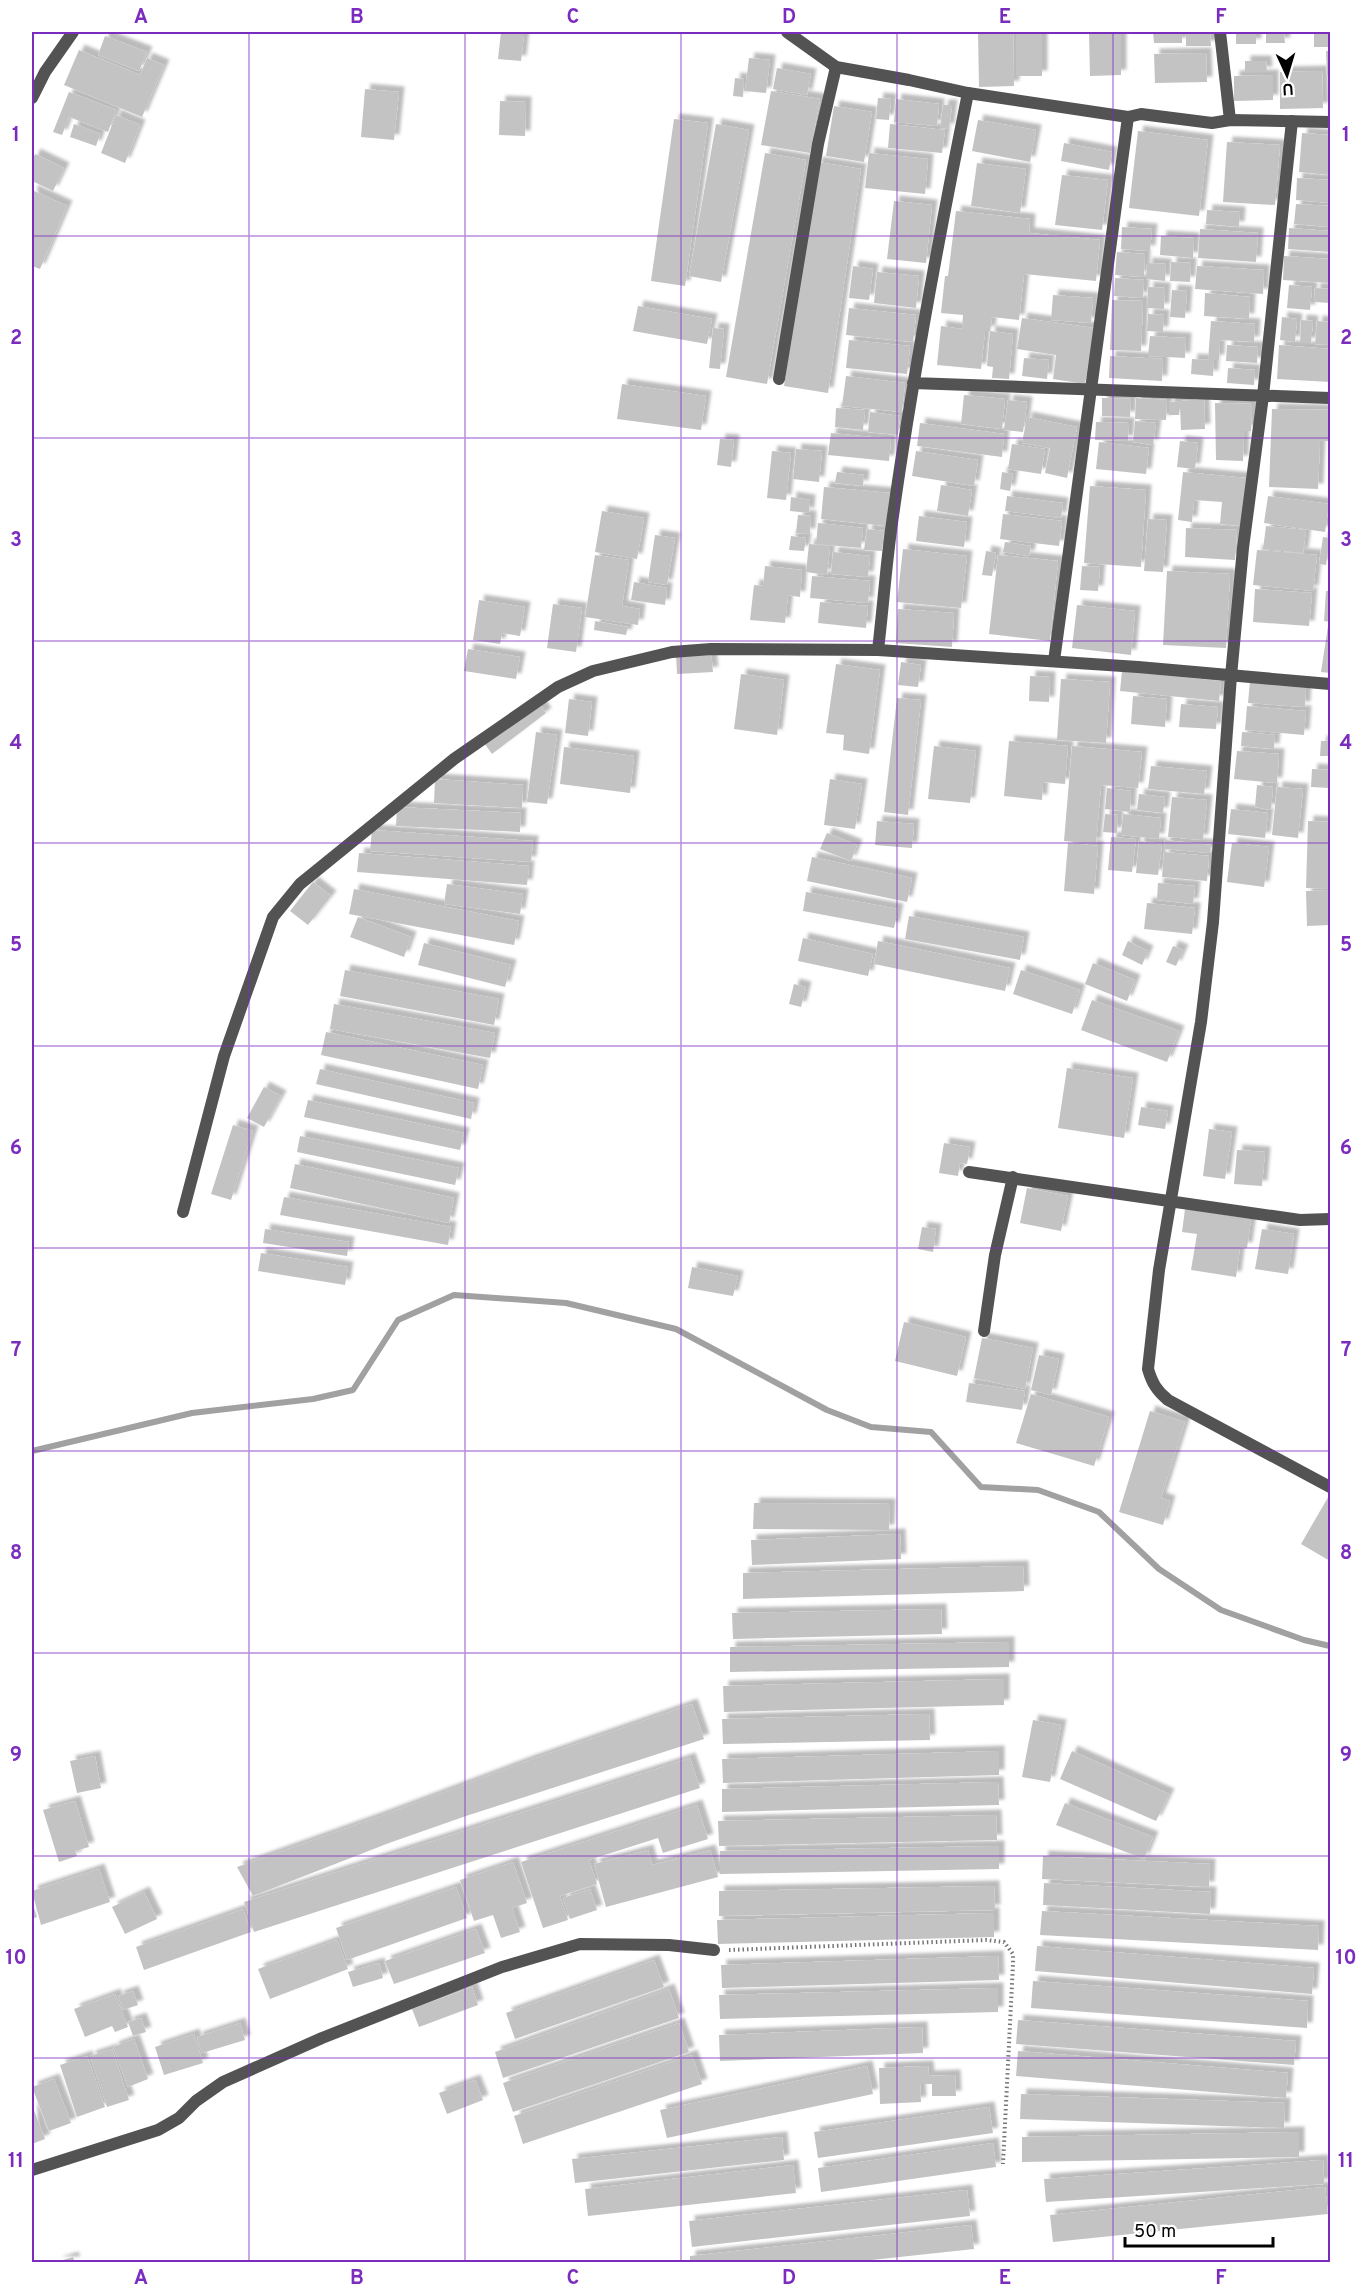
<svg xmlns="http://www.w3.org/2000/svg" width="1362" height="2294" font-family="Overpass,sans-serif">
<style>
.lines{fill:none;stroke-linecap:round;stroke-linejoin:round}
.stream{stroke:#a1a1a1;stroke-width:6}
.building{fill:#c3c3c3;filter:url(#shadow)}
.path{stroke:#757575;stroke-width:4;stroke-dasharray:1.5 3;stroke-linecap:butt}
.minor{stroke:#535353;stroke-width:12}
.tertiary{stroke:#535353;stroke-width:12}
.grid{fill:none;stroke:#7b2cbf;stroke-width:1.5;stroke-opacity:0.55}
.neatline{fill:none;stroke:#7b2cbf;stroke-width:2}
.grid-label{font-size:20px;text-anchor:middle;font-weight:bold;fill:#7b2cbf}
</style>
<defs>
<filter id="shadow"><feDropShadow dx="5.5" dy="-5.5" stdDeviation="1.5" flood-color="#0004"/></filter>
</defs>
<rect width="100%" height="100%" fill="#fff"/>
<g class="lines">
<!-- stream -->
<path class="stream" d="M32 1451 192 1413 313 1399 353 1390 398 1320 454 1295 566 1303 676 1329 827 1410 871 1427 931 1432 981 1487 1038 1490 1099 1512 1159 1569 1221 1610 1304 1640 1330 1646"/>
</g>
<!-- building -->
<path class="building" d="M501 32 524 34 521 61 498 59Z
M978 32H1013L1014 86 979 87Z
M1016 32H1042V76H1016Z
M1089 32H1121V75L1090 76Z
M1153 32H1182V43H1154Z
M1186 32H1210L1211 46H1186Z
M1236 32H1256V44H1236Z
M1266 32H1284L1285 43H1266Z
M1314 32H1330V47H1314Z
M105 36 147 52 139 71 98 55Z
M79 50 140 75 147 58 164 65 142 117 64 85Z
M1326 51H1330V75H1327Z
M1206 53 1207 82 1155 83 1154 54Z
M749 58 770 60 766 93 745 91Z
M1245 61H1266L1267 72H1245Z
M777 68 811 74 807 95 773 89Z
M1322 71 1323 108 1280 109V72Z
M1273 75V100L1234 101V76Z
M735 78 744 79 743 97 733 96Z
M365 89 399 92 394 140 361 137Z
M771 91 820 99 810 153 761 145Z
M69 92 116 110 108 132 69 117 62 135 53 132Z
M878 98 891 99 889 120 876 119Z
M896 99 939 104 937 126 894 122Z
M500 101 526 102 525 136 499 135Z
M943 105H952L949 129 940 128Z
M834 106 872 112 864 162 826 156Z
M116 115 140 125 125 163 101 153Z
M674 119 708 123 685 286 651 281Z
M978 120 1036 130 1030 162 972 151Z
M74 124 100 134 96 146 70 137Z
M716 124 749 130 721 282 689 276Z
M890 124 945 130 942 153 888 148Z
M1138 131 1208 140 1199 216 1129 208Z
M1302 133 1330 135V175L1299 172Z
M1227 142 1280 145 1275 205 1223 202Z
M1064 143 1112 152 1109 170 1061 161Z
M765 153 806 160 767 384 726 377Z
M869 153 928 159 925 194 865 188Z
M35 154 64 168 53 191 32 181V161Z
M817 162 861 169 828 393 784 386Z
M977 163 1026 169 1020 213 971 206Z
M1062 175 1108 180 1102 230 1055 225Z
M1297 178 1330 180V203L1296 200Z
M32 190 67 206 40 269 32 266Z
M894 201 932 205 926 263 887 259Z
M1296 204 1330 206V227L1294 224Z
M1207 210 1240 212 1239 227 1206 224Z
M956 211 1030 219 1029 233 1100 240 1096 281 1024 274 1019 320 992 317 990 331H985L981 369 937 365 941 326 962 329 963 315 941 313 945 276H948Z
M1122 227 1152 229 1150 251 1121 249Z
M1289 228 1330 231V252L1288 249Z
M1200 229 1258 233 1256 262 1198 258Z
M1161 236 1194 238 1193 258 1160 255Z
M1117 252 1145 254 1144 277 1115 275Z
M1284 256 1330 259V283L1283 280Z
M1171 262 1191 263 1190 282 1170 281Z
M1147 263 1166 264 1165 281 1146 279Z
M853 266 873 269 869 300 849 298Z
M1197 266 1264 270 1263 294 1195 289Z
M877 272 919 276 916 308 874 303Z
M1115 278 1144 280 1143 298 1114 296Z
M1289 285 1312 287 1310 310 1287 308Z
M1148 287 1165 288 1164 309 1147 308Z
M1315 288 1330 289V303L1314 302Z
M1172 290 1187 291 1185 318 1170 317Z
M1205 293 1250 297 1249 319 1204 316Z
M1053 295 1093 298 1091 323 1051 320Z
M1112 300 1143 301 1141 351 1110 350Z
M638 306 712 319 707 344 633 331Z
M849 308 916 315 913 342 846 335Z
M1148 314 1164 315 1163 332 1147 331Z
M1282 317 1297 319 1295 342 1280 340Z
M1022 318 1094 328 1085 384 1053 379 1056 355 1017 349Z
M1301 320 1313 321 1311 343H1300Z
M1211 321 1255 324 1254 342 1220 340 1219 360H1214L1213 376 1191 374 1192 359 1208 360Z
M1317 321 1330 322V345L1315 344Z
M713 328 724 329 720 369 709 368Z
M990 331 1013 334 1009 379 992 378 993 367 987 366Z
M1150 336 1186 338 1185 358 1148 356Z
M849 340 910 346 907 374 846 368Z
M1227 345 1258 347 1257 363 1226 361Z
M1279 345 1330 349V382L1277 379Z
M1110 356 1163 359 1162 381 1109 378Z
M1024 358 1049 360 1047 379 1022 376Z
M1228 368 1255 370 1254 385 1227 383Z
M846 376 905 383 902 412 842 406Z
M622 384 706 396 701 430 617 419Z
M964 395 1005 399 1002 429 961 424Z
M1102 398 1131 399 1130 417 1102 416Z
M1136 398 1167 400 1166 420 1135 419Z
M1204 399 1205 429 1181 430 1180 407 1179 415H1169V402Z
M1008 400 1027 402 1023 432 1004 430Z
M1215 403 1252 404 1251 431H1244L1243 461 1216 460Z
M836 408 865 410 863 430 835 427Z
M1272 409 1330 410V441H1320L1318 489 1269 487Z
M870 412 900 416 898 435 868 432Z
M1027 417 1077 427 1067 478 1045 473 1050 448 1022 443Z
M1135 421 1156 423 1153 445 1133 442Z
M1096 422 1129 423 1128 441 1095 440Z
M920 423 1004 434 1002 457 917 446Z
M831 433 891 439 889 461 828 455Z
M720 439 734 440 731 467 717 465Z
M1180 441 1198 443 1195 469 1177 467Z
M1099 442 1149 448 1146 474 1096 469Z
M1012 444 1045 449 1041 474 1008 469Z
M796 449 822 451 819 482 793 479Z
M772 451 791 453 786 500 767 498Z
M916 451 978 460 974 486 912 476Z
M837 472 864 475 863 486 835 483Z
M1002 472 1013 474 1010 491 1000 489Z
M1183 472 1246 478 1241 526 1220 524 1222 502 1194 500 1192 522 1178 520Z
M941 485 972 490 968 516 937 511Z
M1090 486 1146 490 1141 567 1084 563Z
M824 487 890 493 886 526 821 519Z
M1007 496 1063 503 1061 518 1005 511Z
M1268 496 1329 504 1325 532 1264 523Z
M791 497 810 500 809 513 790 511Z
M602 511 644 518 637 559 595 552Z
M1003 514 1062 521 1059 546 1000 539Z
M798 515 811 516 810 534 796 533Z
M919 516 967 522 964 547 916 541Z
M1148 519 1167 520 1163 572 1144 571Z
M818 523 863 528 861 548 816 544Z
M1266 526 1306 530 1303 553 1263 549Z
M1186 528 1237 530 1235 560 1185 557Z
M867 529 884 531 882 551 864 550Z
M655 535 675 538 667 585 648 582Z
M791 536 806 538 804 551 789 550Z
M1323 537 1330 538 1326 565 1319 564Z
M1005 542 1031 546 1029 556 1003 552Z
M809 544 830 546 827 575 806 572Z
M903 549 967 556 961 608 897 602Z
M1257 550 1317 555 1313 591 1253 585Z
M986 551 996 553 992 576 982 575Z
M833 552 870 556 868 577 831 574Z
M595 555 629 560 622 606 640 609 638 625 585 617Z
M998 555 1058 561 1050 641 989 634Z
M765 566 802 570 800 597 788 595 785 623 750 620 754 585 763 586Z
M1082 566 1100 567 1098 591 1080 590Z
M1167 571 1230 574 1226 648 1163 645Z
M812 576 870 581 868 603 810 598Z
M634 582 667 588 665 605 631 600Z
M1255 589 1312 593 1309 626 1253 622Z
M1326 591H1330V622L1324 621Z
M479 600 525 607 520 636 502 633 500 644 473 640Z
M820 602 868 606 866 628 818 623Z
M553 604 582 608 576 652 547 648Z
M1077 605 1135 611 1131 655 1072 648Z
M898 609 954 613 952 647 896 643Z
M595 621 628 627 626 635 594 630Z
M1328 626H1330V673L1321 672Z
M468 649 520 657 516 679 464 671Z
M711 652 713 672 677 674 676 654Z
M901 662 921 665 918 687 898 685Z
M836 664 880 670 869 754 843 750 844 735 826 733Z
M1122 671 1221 681 1219 701 1120 691Z
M741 674 784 680 777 735 734 729Z
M1030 676 1050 677 1049 702 1029 701Z
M1061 679 1110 682 1106 743 1057 740Z
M1250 681 1306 685 1305 707 1248 703Z
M1133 696 1167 699 1165 727 1131 724Z
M897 698 921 700 908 815 884 812Z
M569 699 592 702 588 736 565 733Z
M538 702 546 713 492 754 484 743Z
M1181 704 1218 707 1216 729 1179 727Z
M1247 706 1306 711 1304 735 1245 730Z
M536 732 557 735 547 804 527 802Z
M1242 732 1275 735 1274 749 1241 746Z
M1009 741 1068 746 1065 784 1043 782 1042 800 1004 796Z
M1321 741H1330V756H1320Z
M934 746 976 751 970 803 928 799Z
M1072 746 1142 752 1138 788 1101 785 1096 844 1064 841Z
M564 747 634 756 630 793 560 784Z
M1237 751 1279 754 1277 783 1234 779Z
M1151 766 1207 771 1204 794 1148 789Z
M1312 769 1330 770V788L1311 787Z
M435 779 523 785 522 808 434 803Z
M830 779 862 784 855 829 824 825Z
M1257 785 1273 787 1271 810 1255 807Z
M1277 787 1303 789 1298 838 1272 835Z
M1107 788 1131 791 1130 812 1105 809Z
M1139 794 1165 797 1163 813 1137 810Z
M1172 797 1207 800 1203 840 1168 837Z
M397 807 521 813 520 832 396 826Z
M1231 809 1268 813 1265 838 1228 834Z
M1105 814 1118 815 1117 833 1103 832Z
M1123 814 1161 818 1159 839 1121 835Z
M877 821 914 824 912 848 875 845Z
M1308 821 1330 822V889L1306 888Z
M372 830 533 841 531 862 370 851Z
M827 833 857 845 851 861 820 849Z
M1111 837 1136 839 1132 872 1108 870Z
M1165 840 1211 845 1210 853 1164 849Z
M1139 841 1162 844 1158 875 1136 873Z
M1068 843 1098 846 1094 894 1064 891Z
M1232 843 1269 847 1264 887 1227 882Z
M1164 852 1209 856 1207 881 1162 877Z
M359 853 529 866 527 885 357 872Z
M812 857 912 878 907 902 807 881Z
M313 882 331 896 308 925 290 911Z
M1158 883 1195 886 1193 904 1157 900Z
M447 884 523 894 520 914 444 904Z
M354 889 519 921 514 945 349 914Z
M1330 890V925L1307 926 1306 891Z
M806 892 898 909 894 928 803 911Z
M1147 903 1195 908 1192 934 1144 929Z
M909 916 1024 937 1020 960 905 939Z
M358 917 411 937 404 957 350 937Z
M803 938 873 954 868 976 798 961Z
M878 941 1010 968 1005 991 874 964Z
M1128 941 1148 951 1142 965 1122 955Z
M424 943 511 965 505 987 418 965Z
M1173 946 1183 950 1176 966 1166 962Z
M1093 963 1135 980 1127 1001 1085 984Z
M345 970 499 999 494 1025 340 996Z
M1021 970 1080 990 1072 1014 1013 994Z
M794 984 806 987 801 1007 789 1004Z
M1092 1000 1179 1031 1167 1062 1081 1030Z
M334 1004 495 1033 490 1058 330 1029Z
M326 1032 483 1065 478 1089 321 1055Z
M1067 1068 1133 1078 1124 1138 1058 1128Z
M320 1069 474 1103 471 1119 316 1084Z
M264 1087 281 1096 264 1127 247 1118Z
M308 1100 464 1133 460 1150 304 1117Z
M1141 1107 1168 1111 1165 1129 1138 1125Z
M233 1125 253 1131 231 1200 211 1194Z
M1209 1129 1232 1132 1225 1179 1203 1176Z
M300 1136 459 1168 455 1185 297 1152Z
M944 1143 970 1147 967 1164 960 1163 958 1176 939 1173Z
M1237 1150 1265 1152 1262 1186 1234 1184Z
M295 1164 454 1198 449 1223 290 1188Z
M1027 1188 1068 1196 1061 1231 1020 1223Z
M284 1197 451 1227 448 1245 280 1215Z
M1185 1209 1251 1219 1247 1248 1240 1247 1236 1277 1191 1270 1197 1234 1182 1232Z
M922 1227 936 1229 933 1252 918 1249Z
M265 1229 349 1242 347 1256 263 1243Z
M1262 1229 1294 1234 1288 1274 1255 1269Z
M261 1253 348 1267 345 1285 258 1271Z
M692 1267 738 1276 733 1296 688 1288Z
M904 1322 966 1337 957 1376 895 1361Z
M982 1338 1033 1348 1025 1389 974 1378Z
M1039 1355 1059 1359 1051 1395 1031 1390Z
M969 1383 1025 1391 1022 1410 966 1402Z
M1031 1394 1109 1417 1094 1466 1016 1443Z
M1150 1411 1185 1422 1161 1498 1170 1501 1163 1525 1119 1512Z
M1330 1494V1561L1301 1544Z
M754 1503 890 1504 889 1530 753 1529Z
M900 1534 901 1559 752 1565 751 1540Z
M1023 1566 1024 1591 743 1599V1573Z
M941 1609 942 1634 733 1639 732 1613Z
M1009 1642V1667L730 1672V1647Z
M1004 1679V1705L724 1712 723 1686Z
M692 1704 704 1739 466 1816 389 1843 253 1896 237 1867 378 1817 530 1760Z
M929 1714 930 1740 723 1744 722 1719Z
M1033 1720 1061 1725 1050 1782 1022 1777Z
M999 1751V1775L723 1783 722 1759Z
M1072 1751 1169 1794 1156 1821 1060 1779Z
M95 1756 101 1788 77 1793 70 1761Z
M690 1758 700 1788 254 1932 244 1902Z
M998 1782 999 1805 722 1812V1789Z
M75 1801 89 1847 75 1851 77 1856 59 1862 43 1810Z
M1065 1803 1153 1837 1144 1859 1056 1825Z
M697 1805 708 1839 663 1853 658 1838 589 1860 597 1884 560 1896 568 1920 543 1928 521 1862Z
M996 1815 997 1840 719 1846 718 1821Z
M999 1846V1869L720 1874V1851Z
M648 1850 652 1865 710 1850 718 1877 606 1907 594 1864Z
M1043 1856 1210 1864 1209 1887 1042 1879Z
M513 1862 527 1903 512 1908 520 1932 501 1938 493 1915 474 1921 460 1880Z
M99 1869 110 1902 41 1925 32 1891Z
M1044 1883 1211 1892 1210 1914 1043 1905Z
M994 1886 995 1910 719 1916V1891Z
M456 1887 467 1918 347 1960 336 1928Z
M590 1889 597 1910 570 1919 563 1898Z
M144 1892 157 1919 125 1934 112 1907Z
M32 1902 37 1917 32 1919Z
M243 1909 251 1932 144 1970 136 1947Z
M1042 1911 1319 1926 1318 1950 1040 1935Z
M994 1913V1937L718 1944 717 1920Z
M476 1929 485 1953 394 1984 385 1961Z
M337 1940 348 1969 270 1999 258 1969Z
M1037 1946 1314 1968 1312 1994 1035 1971Z
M998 1956 999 1980 722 1988 721 1965Z
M654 1960 664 1987 515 2039 506 2013Z
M379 1963 383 1978 353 1987 348 1972Z
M1033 1981 1308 2001 1307 2028 1031 2008Z
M472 1987 478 2005 419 2027 412 2009Z
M998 1988V2012L720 2019 719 1995Z
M669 1989 679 2018 503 2078 495 2052Z
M133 1991 138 2005 123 2010 118 1996Z
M115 1994 128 2027 115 2032 112 2026 85 2037 74 2009Z
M141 2018 146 2032 133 2036 128 2022Z
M1018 2020 1296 2041 1294 2065 1016 2044Z
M240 2023 245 2040 202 2053 197 2037Z
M679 2023 689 2052 513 2112 503 2083Z
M922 2027 923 2053 720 2061 719 2035Z
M194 2034 203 2063 164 2075 155 2047Z
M134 2039 148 2079 128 2087 113 2047Z
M112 2049 129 2100 107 2107 90 2056Z
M1018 2051 1288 2073 1286 2098 1016 2076Z
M692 2055 702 2084 523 2144 514 2116Z
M87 2056 105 2107 77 2117 60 2065Z
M867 2066 873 2094 667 2138 660 2110Z
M928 2066 929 2076 955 2075 956 2096H932V2084H920L921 2102 880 2104 879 2068Z
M54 2079 71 2123 49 2131 32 2087Z
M475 2080 483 2100 447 2114 439 2093Z
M1021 2094 1285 2103 1284 2128 1020 2119Z
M32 2105 45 2139 32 2144Z
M989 2107 993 2133 818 2158 814 2132Z
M1299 2132V2157L1022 2162V2137Z
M782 2137 784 2160 575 2183 572 2159Z
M993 2143 996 2167 821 2192 818 2168Z
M1323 2160 1324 2184 1046 2202 1044 2179Z
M793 2165 796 2193 588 2216 585 2189Z
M1325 2187 1328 2214 1053 2242 1050 2215Z
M967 2190 970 2216 692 2247 689 2221Z
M971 2225 974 2249 853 2262H690V2256Z
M73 2257 75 2262H56Z"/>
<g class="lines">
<!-- path -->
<path class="path" d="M729 1950 986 1940 1004 1942 1013 1954V1964L1003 2164"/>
<!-- minor -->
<path class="minor" d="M1220 32 1230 120
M1292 121 1263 396 1243 548 1231 676 1213 922 1201 1022 1159 1270 1148 1369C1152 1383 1157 1391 1168 1400L1330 1487
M779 379 818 144 836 67
M913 383 1330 398
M878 650C883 608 886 565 892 523 912 379 939 236 968 93
M1054 661 1128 117
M969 1172 1300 1220 1330 1219
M183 1212 224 1056 273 917 300 884 454 759 558 687 593 671 672 652 711 649 878 650 1138 667 1330 684
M984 1331 995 1255 1013 1177
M32 2170 158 2130 179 2118 196 2101 223 2082 322 2038 502 1967 580 1944 669 1945 714 1950"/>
<!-- tertiary -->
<path class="tertiary" d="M787 32 836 67 909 80 968 93 1128 117 1141 114 1212 123 1230 120 1330 122
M32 98 45 72 73 32"/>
</g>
<!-- grid -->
<path class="grid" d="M249 32V2262M465 32V2262M681 32V2262M897 32V2262M1113 32V2262M32 236H1330M32 438H1330M32 641H1330M32 843H1330M32 1046H1330M32 1248H1330M32 1451H1330M32 1653H1330M32 1856H1330M32 2058H1330"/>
<!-- border -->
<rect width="1362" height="2294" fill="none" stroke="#ffffff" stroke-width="66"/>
<!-- north arrow -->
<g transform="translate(1287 75) rotate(176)" stroke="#ffffff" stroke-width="4.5" paint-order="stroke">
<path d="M0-4.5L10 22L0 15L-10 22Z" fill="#000000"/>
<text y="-9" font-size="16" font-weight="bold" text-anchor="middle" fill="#000000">U</text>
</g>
<!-- scale -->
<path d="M1125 2237v9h148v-9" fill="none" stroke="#000000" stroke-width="3"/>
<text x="1134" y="2237" font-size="18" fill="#000000" stroke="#ffffff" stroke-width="4.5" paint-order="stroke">50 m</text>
<rect x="33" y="33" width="1296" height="2228" class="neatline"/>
<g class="grid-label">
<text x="141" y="23">A</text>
<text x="357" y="23">B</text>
<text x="573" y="23">C</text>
<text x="789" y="23">D</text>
<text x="1005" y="23">E</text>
<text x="1221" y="23">F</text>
<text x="16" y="141">1</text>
<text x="1346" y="141">1</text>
<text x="16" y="344">2</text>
<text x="1346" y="344">2</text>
<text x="16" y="546">3</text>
<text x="1346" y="546">3</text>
<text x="16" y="749">4</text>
<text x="1346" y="749">4</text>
<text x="16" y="951">5</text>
<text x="1346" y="951">5</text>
<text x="16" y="1154">6</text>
<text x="1346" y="1154">6</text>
<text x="16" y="1356">7</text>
<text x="1346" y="1356">7</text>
<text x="16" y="1559">8</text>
<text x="1346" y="1559">8</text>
<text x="16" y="1761">9</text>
<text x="1346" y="1761">9</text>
<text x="16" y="1964">10</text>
<text x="1346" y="1964">10</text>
<text x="16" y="2167">11</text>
<text x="1346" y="2167">11</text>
<text x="141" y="2284">A</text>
<text x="357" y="2284">B</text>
<text x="573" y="2284">C</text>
<text x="789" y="2284">D</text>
<text x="1005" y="2284">E</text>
<text x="1221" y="2284">F</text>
</g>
</svg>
